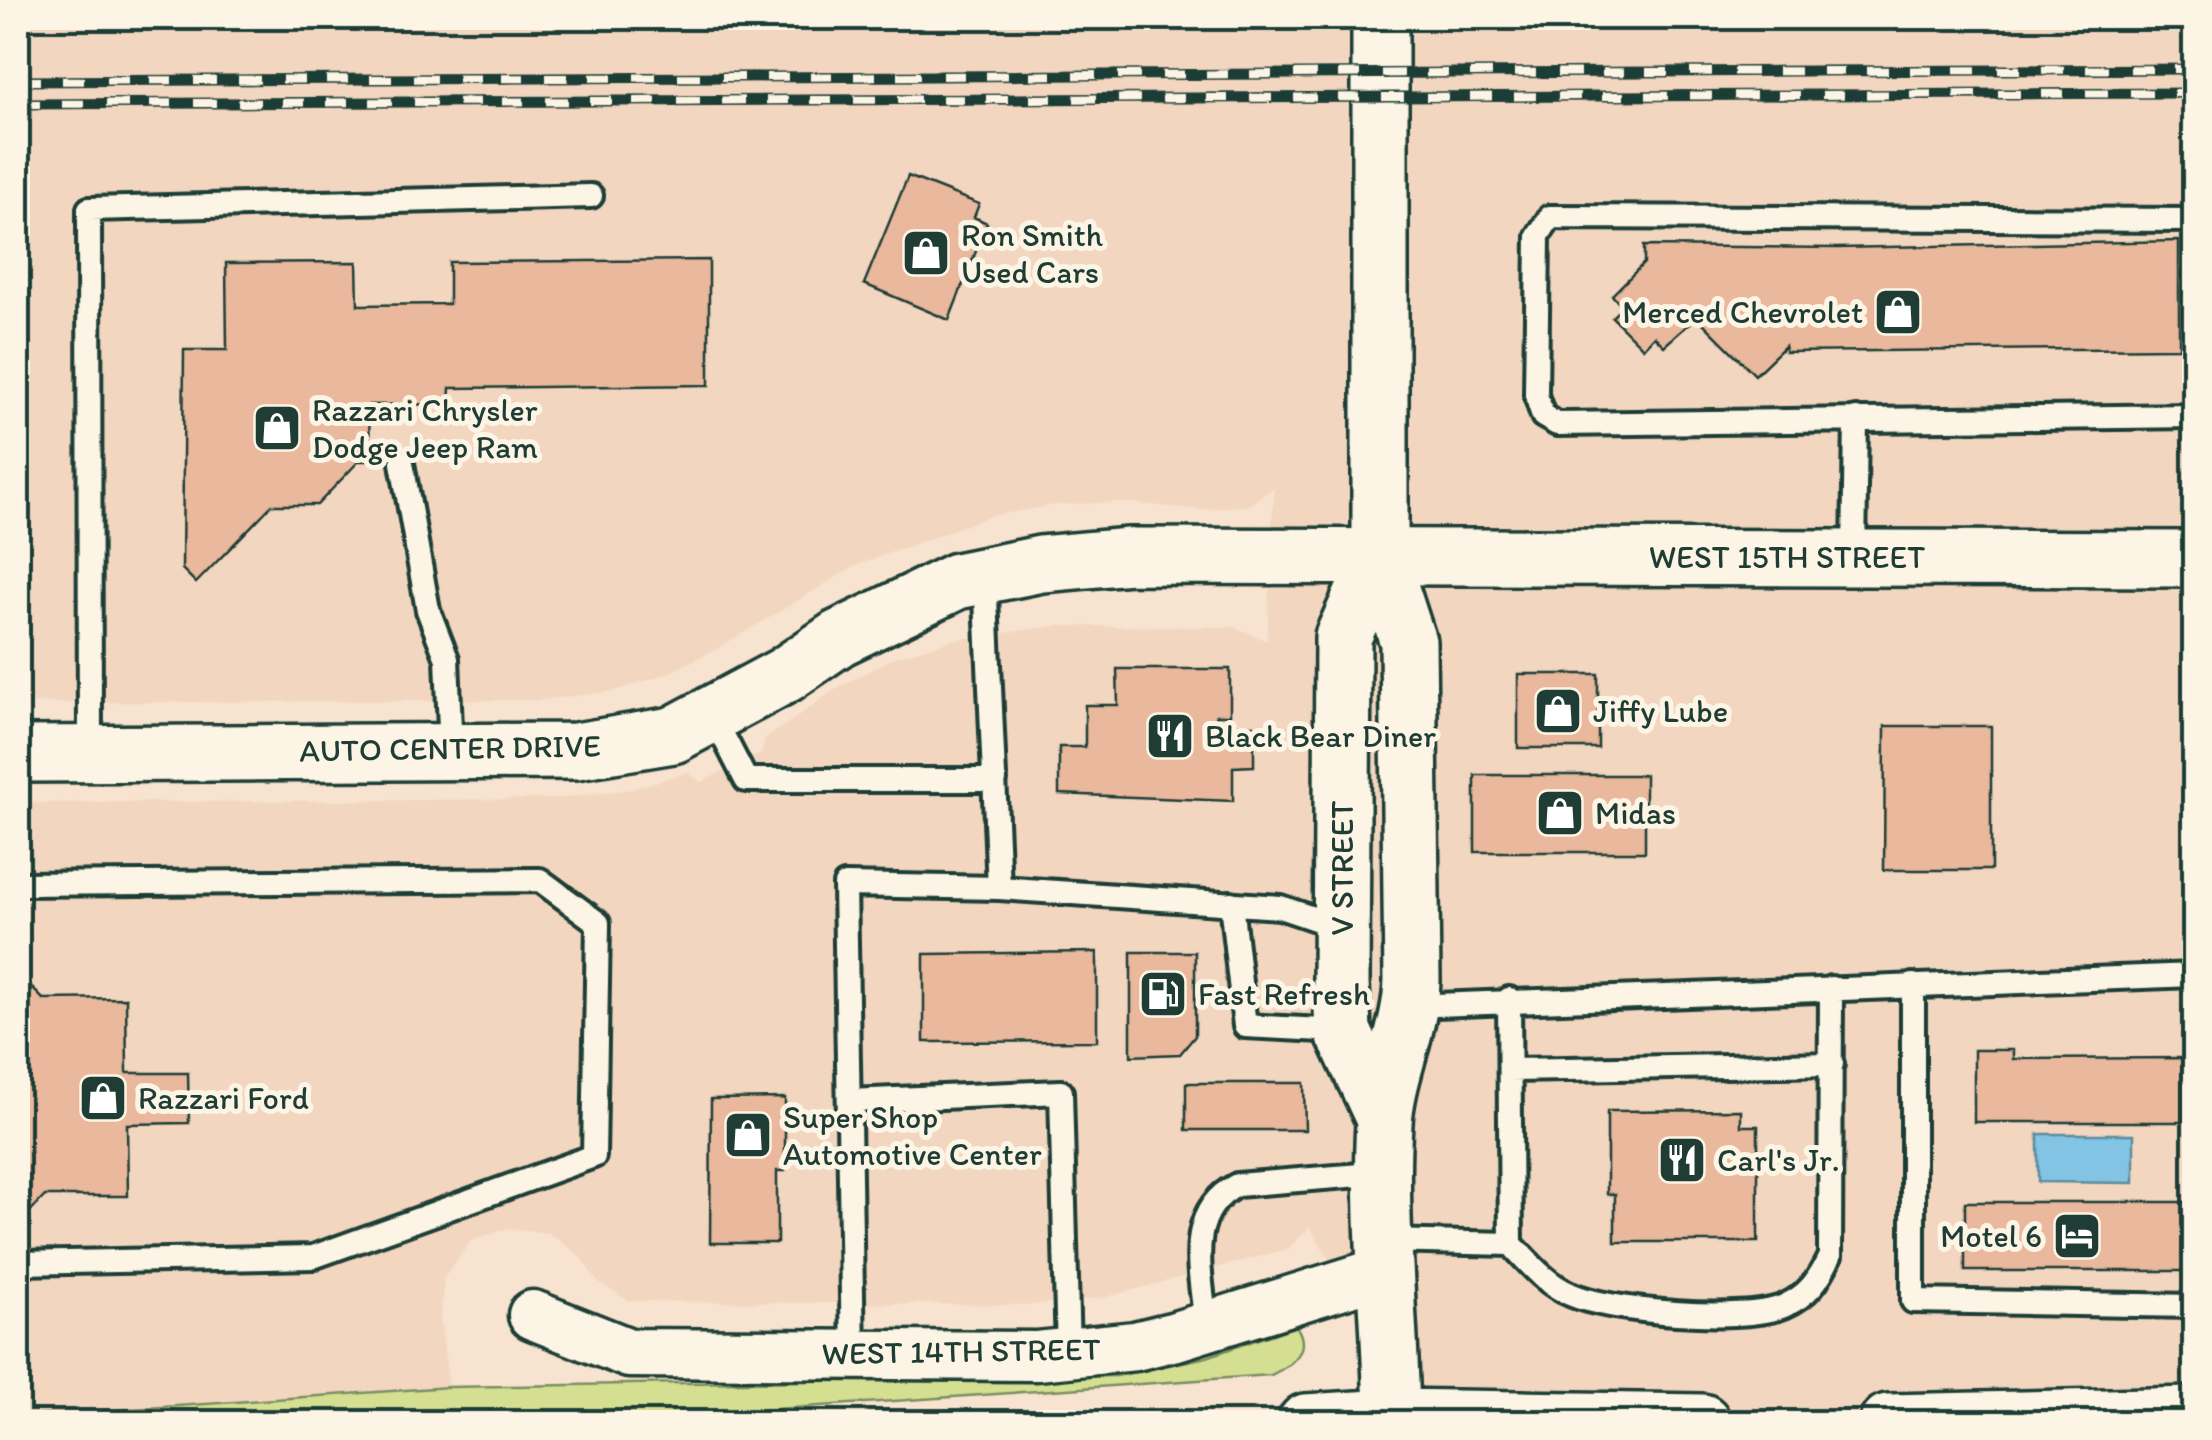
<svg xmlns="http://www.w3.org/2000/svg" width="2212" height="1440" font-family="Itim,sans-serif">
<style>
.built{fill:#f3d6c0}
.green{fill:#d4df91;stroke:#7a8e62;stroke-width:2.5}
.water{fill:#83c3e3;stroke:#5b8d9d;stroke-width:2.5}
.building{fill:#eab89c;stroke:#1f3d34;stroke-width:2.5}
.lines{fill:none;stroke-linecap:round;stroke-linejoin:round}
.service-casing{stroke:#1f3d34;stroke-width:30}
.minor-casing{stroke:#1f3d34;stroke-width:55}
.tertiary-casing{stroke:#1f3d34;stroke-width:62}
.primary-casing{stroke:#1f3d34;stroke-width:62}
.motorway-casing{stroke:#1f3d34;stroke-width:62}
.service{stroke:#fcf5e5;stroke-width:22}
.minor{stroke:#fcf5e5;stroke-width:48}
.tertiary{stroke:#fcf5e5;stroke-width:55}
.primary{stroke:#fcf5e5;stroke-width:55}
.motorway{stroke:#fcf5e5;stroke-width:55}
.rail-casing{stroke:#1f3d34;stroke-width:11}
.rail{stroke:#fcf5e5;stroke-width:8;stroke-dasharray:22;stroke-linecap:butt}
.labels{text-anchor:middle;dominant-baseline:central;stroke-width:10;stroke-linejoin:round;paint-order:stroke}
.poi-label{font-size:32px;fill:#1f3d34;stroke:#fcf5e5;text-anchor:start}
.street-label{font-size:32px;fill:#1f3d34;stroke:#fcf5e5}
</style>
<rect width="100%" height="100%" fill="#f7e3cf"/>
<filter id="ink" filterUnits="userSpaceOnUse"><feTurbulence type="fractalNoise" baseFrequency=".01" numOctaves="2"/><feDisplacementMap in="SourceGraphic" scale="20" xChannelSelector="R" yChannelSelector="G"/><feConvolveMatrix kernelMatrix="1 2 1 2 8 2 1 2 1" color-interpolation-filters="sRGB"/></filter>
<g filter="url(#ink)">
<!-- built -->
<path class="built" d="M18 18H2194V1412L2011 1422H1427L1310 1227 1288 1249 1102 1298 1028 1305 629 1301 598 1282 579 1255 549 1233 506 1229 471 1241 444 1277 440 1319 449 1387 18 1417V803L552 799 632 789 688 772 701 782 761 754 765 739 839 687 893 658 954 640 1054 626 1234 627 1267 641 1274 487 1249 505 1200 510 1119 502 1055 505 990 516 857 565 718 648 669 673 615 691 542 700 18 703Z"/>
<!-- green -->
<path class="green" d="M1296 1326C1312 1349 1293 1365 1271 1375L588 1422H18V1417L449 1387 1116 1376 1207 1357Z"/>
<!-- water -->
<path class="water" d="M2038 1134H2134V1183L2038 1182Z"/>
<!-- building -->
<path class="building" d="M908 176 979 204 974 217 987 223 949 320 864 284Z
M2179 241V348L1785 352V346L1755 375 1697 317 1664 346 1654 336 1643 348 1612 317 1622 307 1612 295 1644 263V246L1837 248Z
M709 260V385L450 388 449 404 369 405 370 461H359L317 505H272L196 583 182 569 184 350H227L226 263 357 262 358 305 449 304V262Z
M1117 669H1230V715H1216L1217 725H1254V766L1233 767V801L1059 794V747H1085V705H1118Z
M1518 674H1598V748H1518Z
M1885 726H1991V870H1884Z
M1475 775H1645V852H1475Z
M1097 952V1041L924 1042V954Z
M1131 952H1195V1036L1180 1054 1131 1056Z
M18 974 43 999 126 998 127 1073H188L189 1123 127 1124 128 1196H45L18 1224Z
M1974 1050H2013V1059L2182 1058V1122H1974Z
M1186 1083H1304L1305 1130H1186Z
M785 1098V1171H777V1243H710L711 1099Z
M1741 1110V1126H1758V1242H1615V1194H1607V1111Z
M1965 1202H2190V1271H1965Z"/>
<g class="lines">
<!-- service casing -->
<g class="service-casing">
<path id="service" d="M2194 220 1550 217 1538 236 1536 395 1543 416 1557 424 2194 416
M402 463 428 610 447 659 451 752
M1854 557 1856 419
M985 575 999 888 1280 907 1342 928
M712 714 746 780H995
M90 754 89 209 591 196
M18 884 540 880 598 923 594 1156 313 1257 18 1263
M1231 903 1245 1026 1343 1031
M1913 985V1301L2194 1306
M1411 1006 2194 975
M1510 1070 1832 1064
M849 1101 1061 1092 1068 1353
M1384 1241 1511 1244 1509 999
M1511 1244C1528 1262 1546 1284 1570 1294 1610 1312 1744 1323 1784 1306 1809 1295 1819 1279 1830 1256L1831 988
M1206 1327C1202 1277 1182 1213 1237 1185L1385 1173
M853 1355 845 885 999 888"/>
</g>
<!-- minor casing -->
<g class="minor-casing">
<path id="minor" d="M533 1315 629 1353 1037 1356 1135 1346 1176 1336 1385 1271"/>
</g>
<!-- tertiary casing -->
<g class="tertiary-casing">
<path id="tertiary" d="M18 754 576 751 673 735 785 675 839 638 957 581 1041 564 1130 556 2194 559"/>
</g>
<!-- primary casing -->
<g class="primary-casing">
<path id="primary" d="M1380 18V556L1408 642 1412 980C1411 1029 1387 1074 1384 1123 1378 1223 1391 1323 1392 1422
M1380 556 1343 637 1341 983 1343 1031 1384 1119
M1392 1417 1702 1422
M1888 1422 2194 1415"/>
</g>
<!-- motorway casing -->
<g class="motorway-casing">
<path id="motorway" d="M1306 1422 1392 1417"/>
</g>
<!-- service -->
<use href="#service" class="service"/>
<!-- minor -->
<use href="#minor" class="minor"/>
<!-- tertiary -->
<use href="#tertiary" class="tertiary"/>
<!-- primary -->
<use href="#primary" class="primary"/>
<!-- motorway -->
<use href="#motorway" class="motorway"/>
<!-- rail casing -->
<g class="rail-casing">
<path id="rail" d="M18 81 2194 69
M18 104 2194 93"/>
</g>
<!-- rail -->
<use href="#rail" class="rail"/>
</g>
</g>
<!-- icons -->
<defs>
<g id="shop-square" transform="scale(2.5)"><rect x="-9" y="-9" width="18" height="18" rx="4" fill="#1f3d34" stroke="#fcf5e5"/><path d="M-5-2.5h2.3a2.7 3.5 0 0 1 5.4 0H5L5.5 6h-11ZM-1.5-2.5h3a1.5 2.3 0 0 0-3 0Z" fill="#fff"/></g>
<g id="restaurant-square" transform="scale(2.5)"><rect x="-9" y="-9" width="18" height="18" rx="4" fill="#1f3d34" stroke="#fcf5e5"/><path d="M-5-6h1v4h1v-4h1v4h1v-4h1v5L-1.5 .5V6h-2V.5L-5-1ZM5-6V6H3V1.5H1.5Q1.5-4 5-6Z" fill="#fff"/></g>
<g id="fuel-square" transform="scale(2.5)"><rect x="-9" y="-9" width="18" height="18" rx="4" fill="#1f3d34" stroke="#fcf5e5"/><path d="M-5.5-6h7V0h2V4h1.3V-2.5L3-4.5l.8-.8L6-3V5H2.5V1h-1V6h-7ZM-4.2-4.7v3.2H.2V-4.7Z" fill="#fff"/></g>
<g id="hotel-square" transform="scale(2.5)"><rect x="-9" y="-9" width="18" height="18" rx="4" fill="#1f3d34" stroke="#fcf5e5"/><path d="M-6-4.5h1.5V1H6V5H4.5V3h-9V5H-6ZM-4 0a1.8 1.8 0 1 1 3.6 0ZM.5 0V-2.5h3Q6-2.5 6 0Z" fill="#fff"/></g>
</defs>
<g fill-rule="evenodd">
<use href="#shop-square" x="926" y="253"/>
<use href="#shop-square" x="1898" y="312"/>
<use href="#shop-square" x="277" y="428"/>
<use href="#shop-square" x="1558" y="711"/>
<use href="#restaurant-square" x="1170" y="736"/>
<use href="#shop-square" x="1560" y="813"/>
<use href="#fuel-square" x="1163" y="994"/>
<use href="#shop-square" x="103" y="1098"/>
<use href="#shop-square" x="748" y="1135"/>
<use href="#restaurant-square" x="1682" y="1160"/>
<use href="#hotel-square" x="2077" y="1236"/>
</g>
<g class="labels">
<!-- poi labels -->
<g class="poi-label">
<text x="961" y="235">Ron Smith<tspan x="961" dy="37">Used Cars</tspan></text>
<text x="1863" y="312" text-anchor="end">Merced Chevrolet</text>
<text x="312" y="410">Razzari Chrysler<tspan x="312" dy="37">Dodge Jeep Ram</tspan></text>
<text x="1593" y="711">Jiffy Lube</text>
<text x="1205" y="736">Black Bear Diner</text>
<text x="1595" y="813">Midas</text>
<text x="1198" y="994">Fast Refresh</text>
<text x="138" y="1098">Razzari Ford</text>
<text x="783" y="1117">Super Shop<tspan x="783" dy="37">Automotive Center</tspan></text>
<text x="1717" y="1160">Carl's Jr.</text>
<text x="2042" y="1236" text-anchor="end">Motel 6</text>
</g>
<!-- street labels -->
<g class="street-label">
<text x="1787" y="557">WEST 15TH STREET</text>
<text transform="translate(450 748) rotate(-1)">AUTO CENTER DRIVE</text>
<text transform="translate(1342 868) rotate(-90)">V STREET</text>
<text transform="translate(961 1351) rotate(-1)">WEST 14TH STREET</text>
</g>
</g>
<!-- margin -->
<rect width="2212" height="1440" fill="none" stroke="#fcf5e5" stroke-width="60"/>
<rect x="30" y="30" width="2152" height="1380" fill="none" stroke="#1f3d34" stroke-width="4" filter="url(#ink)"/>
</svg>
